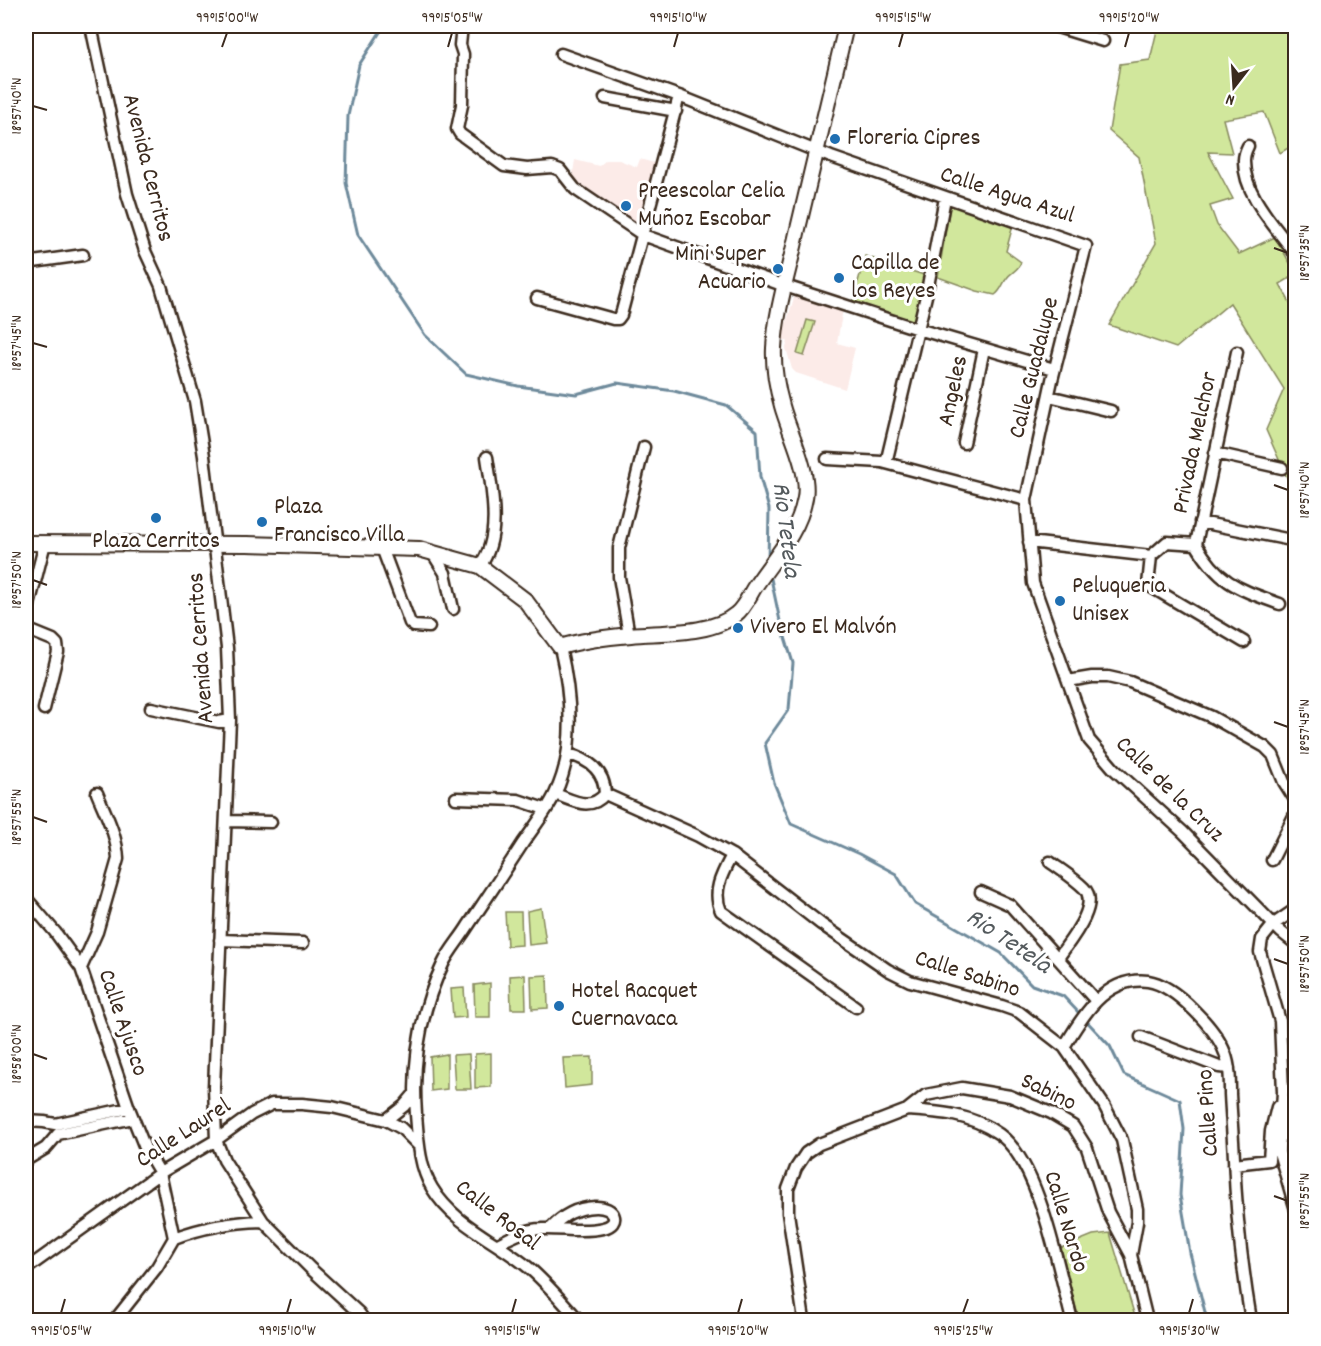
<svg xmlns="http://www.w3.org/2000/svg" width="1321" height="1346" font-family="Dekko,sans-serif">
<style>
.built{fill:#fcebe8}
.green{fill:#d1e79c;stroke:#86885d;stroke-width:1.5}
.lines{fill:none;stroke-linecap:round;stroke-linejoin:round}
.stream{stroke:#6e8a9b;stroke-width:3}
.minor-casing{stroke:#3b2a1e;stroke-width:15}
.tertiary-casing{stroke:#3b2a1e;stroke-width:18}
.minor{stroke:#fff;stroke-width:10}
.tertiary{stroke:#fff;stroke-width:14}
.ticks{fill:none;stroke:#3b2a1e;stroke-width:2}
.poi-dot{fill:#1f6fb2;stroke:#fff;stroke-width:2}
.labels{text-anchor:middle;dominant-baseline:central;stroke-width:6;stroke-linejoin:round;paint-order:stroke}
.poi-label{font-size:24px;fill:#3b2a1e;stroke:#fff;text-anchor:start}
.street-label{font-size:24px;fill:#3b2a1e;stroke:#fff}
.water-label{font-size:26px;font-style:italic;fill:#545a5d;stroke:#fff}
.neatline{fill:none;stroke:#3b2a1e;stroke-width:2}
.ticks-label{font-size:15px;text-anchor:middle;fill:#3b2a1e}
</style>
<rect width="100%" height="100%" fill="#fff"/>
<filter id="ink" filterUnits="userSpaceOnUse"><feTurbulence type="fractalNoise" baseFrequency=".0167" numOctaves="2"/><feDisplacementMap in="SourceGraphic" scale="12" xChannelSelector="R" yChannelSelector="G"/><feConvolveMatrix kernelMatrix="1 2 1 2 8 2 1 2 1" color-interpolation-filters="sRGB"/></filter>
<g filter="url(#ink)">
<!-- built -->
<path class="built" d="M640 159 664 166 643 235 571 185 575 160 599 166 606 160H619L637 167Z
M795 295 843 309 837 343 855 348 845 389 796 373 792 369 786 348 788 341 781 339Z"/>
<!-- green -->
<path class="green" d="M1158 26H1295V144L1280 153 1264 112 1223 119 1232 153 1208 152 1233 199 1210 206 1217 225 1239 254 1275 237 1295 272V275L1280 284 1295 312V496L1266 430 1284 389 1230 303 1176 348 1109 325 1156 243 1139 157 1109 131 1120 64 1150 60Z
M951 200 1009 219 1012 229 1006 251 1021 262C1018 271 1012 271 1007 278 1002 284 1002 290 995 295L977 291 938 277Z
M865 256 927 276 916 324 852 304Z
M807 320 815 322 804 356 797 354Z
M541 908 546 943 529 945 527 911Z
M505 912H521L522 945 507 946Z
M525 975 526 1009H511L510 976Z
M547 975 548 1008 532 1009 531 976Z
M490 983V1017H475L474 985Z
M464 988 466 1017 453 1018 451 989Z
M491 1053V1087L475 1088V1054Z
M447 1054V1089L431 1091 430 1057Z
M469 1054 471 1089H455L453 1055Z
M592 1057V1085L565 1088 563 1058Z
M1110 1233 1136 1320H1079L1061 1248 1093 1235Z"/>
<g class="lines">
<!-- stream -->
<path class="stream" d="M384 26 359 65 348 116 346 183 358 235 425 335 466 374 518 386 576 394 617 383 674 391 726 405 757 431 760 477 769 509 768 562
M770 574 780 621 793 663 789 709 765 743 774 783 791 824 859 854 896 874 915 904 1001 953 1032 985 1063 996 1110 1046 1124 1075 1180 1100 1184 1129 1180 1195 1190 1253 1207 1320"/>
<!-- minor casing -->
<g class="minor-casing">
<path id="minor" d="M91 26 127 194 145 251 161 286 195 401 204 456 227 648 230 720 214 1087 216 1140 224 1160 263 1221 311 1269 359 1313 364 1320
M462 26 460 45 463 54 462 105 457 129 460 134 504 166 527 169 552 167 560 170 575 189 643 235 785 286 918 329 1054 369
M1054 26 1103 41
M561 54 679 96 831 157 1086 246 1052 380 1026 500 1033 583 1089 740 1114 769 1183 832 1281 932 1296 944
M605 98 676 111
M1248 146C1246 150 1244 155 1244 160 1243 195 1277 228 1296 255
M26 263 83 255
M537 298 613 319H618L621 315 679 96
M1049 396 1111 411
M964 443 984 349
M1215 453 1282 468
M827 459 882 462 1026 500
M886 463 926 296 945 198
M1200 522 1296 541
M1029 542 1151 556 1167 542 1196 544
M1196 544 1237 352
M1196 544C1219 584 1239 589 1280 604
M382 548 410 623 414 626 429 627
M432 552 445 573 453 609
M1151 556 1148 585 1244 642
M480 566C502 537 492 491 487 457
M26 617 45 543
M26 629 53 640 57 644 58 652 44 709
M629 635 619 577V548L644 447
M560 647C571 694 577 749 555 794 547 811 534 827 523 843 505 871 486 899 468 926 460 939 449 951 443 964 420 1012 412 1061 416 1114 418 1138 419 1167 432 1188 454 1225 497 1241 529 1268 547 1283 563 1303 579 1320
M1068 681 1092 677H1108L1130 682 1212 717 1265 747 1273 755 1284 782 1296 801
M151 708 219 722 230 720
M555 794C573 800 590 812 605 794 605 771 588 759 568 754
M605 794 698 836 732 855 821 924 888 970 910 981 1002 1006 1019 1012 1064 1047 1104 1105 1122 1140 1137 1209V1222L1131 1255 1147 1320
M456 798 518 800 545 809
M227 821 271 822
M732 855C722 874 712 891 721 911L856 1007
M1272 860 1296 812
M1050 862C1061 870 1074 878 1084 888 1101 905 1068 943 1058 958
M981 892 1010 905 1096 1001
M26 898 55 932 81 968 129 1108 145 1148 160 1173 174 1238
M1296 909 1274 924 1262 939 1260 952 1280 1021 1283 1092 1279 1152 1296 1210
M220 940 303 943
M81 968 97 932 118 859C117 835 106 815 97 793
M1141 1037 1219 1067 1229 1068
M1064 1047C1082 1016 1106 976 1148 981 1175 985 1216 1029 1225 1053 1230 1066 1230 1080 1230 1094 1231 1115 1233 1136 1234 1158 1236 1212 1242 1267 1251 1320
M907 1110C940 1112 971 1114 999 1134 1040 1163 1059 1272 1072 1320
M386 1120 404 1106 415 1093
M26 1121 44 1122 55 1124 129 1108
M1280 1126 1296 1146
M26 1160 46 1148 58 1134 133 1118
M1234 1164 1269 1160 1271 1131 1277 1107
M174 1238C203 1227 231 1222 263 1221
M498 1244C511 1237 526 1229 542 1229 562 1228 582 1233 603 1228 622 1224 615 1206 595 1207 576 1208 563 1215 550 1229
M26 1269 160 1173 216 1140 252 1114 272 1104H302L332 1107 386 1120 401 1128 419 1146
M115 1320 157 1267 174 1238
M804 1320 788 1213V1189L796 1168 806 1153 819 1144 907 1110 926 1095 962 1088 1010 1096 1051 1113 1073 1126 1087 1148 1108 1212 1131 1255"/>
</g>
<!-- tertiary casing -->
<g class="tertiary-casing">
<path id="tertiary" d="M26 543 247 544 419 549 480 566 525 600 560 647C583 640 607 637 631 635 661 632 712 635 736 614 744 608 749 596 754 588 773 559 799 533 805 498 810 471 789 432 782 406 777 388 773 368 774 348 776 309 789 271 797 233 813 164 829 95 846 26"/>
</g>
<!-- minor -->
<use href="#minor" class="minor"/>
<!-- tertiary -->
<use href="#tertiary" class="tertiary"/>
</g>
</g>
<!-- ticks -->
<path class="ticks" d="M222 47 227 33M448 47 452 33M674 47 678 33M899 47 903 33M1125 47 1129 33M33 106 47 110M1274 248 1288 253M33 343 47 347M1274 485 1288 490M33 580 47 585M1274 722 1288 727M33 817 47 822M1274 959 1288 964M33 1054 47 1059M1274 1196 1288 1201M61 1313 65 1299M287 1313 291 1299M512 1313 516 1299M738 1313 742 1299M963 1313 968 1299M1189 1313 1193 1299"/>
<!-- markers -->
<g class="poi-dot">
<circle cx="835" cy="139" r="6"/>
<circle cx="626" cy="206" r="6"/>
<circle cx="778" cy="269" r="6"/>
<circle cx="839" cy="278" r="6"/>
<circle cx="156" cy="518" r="6"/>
<circle cx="262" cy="522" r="6"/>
<circle cx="1060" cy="601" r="6"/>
<circle cx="738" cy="628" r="6"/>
<circle cx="559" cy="1006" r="6"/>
</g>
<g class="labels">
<!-- poi labels -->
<g class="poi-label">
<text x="847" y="139">Floreria Cipres</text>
<text x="638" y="192">Preescolar Celia<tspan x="638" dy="28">Muñoz Escobar</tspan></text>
<text x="766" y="255" text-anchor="end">Mini Super<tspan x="766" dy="28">Acuario</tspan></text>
<text x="851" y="264">Capilla de<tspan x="851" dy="28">los Reyes</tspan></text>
<text x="274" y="508">Plaza<tspan x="274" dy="28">Francisco Villa</tspan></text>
<text x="156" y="542" text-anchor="middle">Plaza Cerritos</text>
<text x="1072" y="587">Peluqueria<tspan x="1072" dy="28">Unisex</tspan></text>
<text x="750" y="628">Vivero El Malvón</text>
<text x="571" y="992">Hotel Racquet<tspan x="571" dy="28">Cuernavaca</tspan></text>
</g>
<!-- street labels -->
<g class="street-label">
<text transform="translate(147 168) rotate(76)">Avenida Cerritos</text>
<text transform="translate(1007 196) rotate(18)">Calle Agua Azul</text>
<text transform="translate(1035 368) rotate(-76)">Calle Guadalupe</text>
<text transform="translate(954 391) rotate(-78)">Angeles</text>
<text transform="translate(1196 443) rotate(-78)">Privada Melchor</text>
<text transform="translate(202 648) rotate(-94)">Avenida Cerritos</text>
<text transform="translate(1169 790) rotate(44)">Calle de la Cruz</text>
<text transform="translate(967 975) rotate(18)">Calle Sabino</text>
<text transform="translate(122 1023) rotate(71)">Calle Ajusco</text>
<text transform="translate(1048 1093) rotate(26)">Sabino</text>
<text transform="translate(1209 1113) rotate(-94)">Calle Pino</text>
<text transform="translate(184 1134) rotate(-33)">Calle Laurel</text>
<text transform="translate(497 1216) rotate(38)">Calle Rosal</text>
<text transform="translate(1065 1222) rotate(73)">Calle Nardo</text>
</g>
<!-- water labels -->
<g class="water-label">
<text transform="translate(785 530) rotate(83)">Rio Tetela</text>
<text transform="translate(1008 942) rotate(34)">Rio Tetela</text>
</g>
</g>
<!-- margin -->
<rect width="1321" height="1346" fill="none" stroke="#fff" stroke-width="66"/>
<!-- north arrow -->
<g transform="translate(1234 87) rotate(197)" stroke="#ffffff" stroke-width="4.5" paint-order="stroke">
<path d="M0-4.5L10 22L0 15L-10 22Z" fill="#3b2a1e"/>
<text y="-9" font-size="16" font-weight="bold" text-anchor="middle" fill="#3b2a1e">N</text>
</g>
<rect x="33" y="33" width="1255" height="1280" class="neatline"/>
<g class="ticks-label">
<text x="227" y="22">99°15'00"W</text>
<text x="452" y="22">99°15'05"W</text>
<text x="678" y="22">99°15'10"W</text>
<text x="903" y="22">99°15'15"W</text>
<text x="1129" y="22">99°15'20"W</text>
<text transform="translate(16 106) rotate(-90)" y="5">18°57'40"N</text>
<text transform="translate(1304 253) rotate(-90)" y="5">18°57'35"N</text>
<text transform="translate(16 343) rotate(-90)" y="5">18°57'45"N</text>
<text transform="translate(1304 490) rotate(-90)" y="5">18°57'40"N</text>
<text transform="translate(16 580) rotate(-90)" y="5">18°57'50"N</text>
<text transform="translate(1304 727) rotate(-90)" y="5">18°57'45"N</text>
<text transform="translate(16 817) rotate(-90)" y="5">18°57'55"N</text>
<text transform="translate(1304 964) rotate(-90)" y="5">18°57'50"N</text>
<text transform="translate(16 1054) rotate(-90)" y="5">18°58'00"N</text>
<text transform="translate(1304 1201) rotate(-90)" y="5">18°57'55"N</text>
<text x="61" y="1335">99°15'05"W</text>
<text x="287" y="1335">99°15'10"W</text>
<text x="512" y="1335">99°15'15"W</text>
<text x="738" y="1335">99°15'20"W</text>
<text x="963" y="1335">99°15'25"W</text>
<text x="1189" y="1335">99°15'30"W</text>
</g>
</svg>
